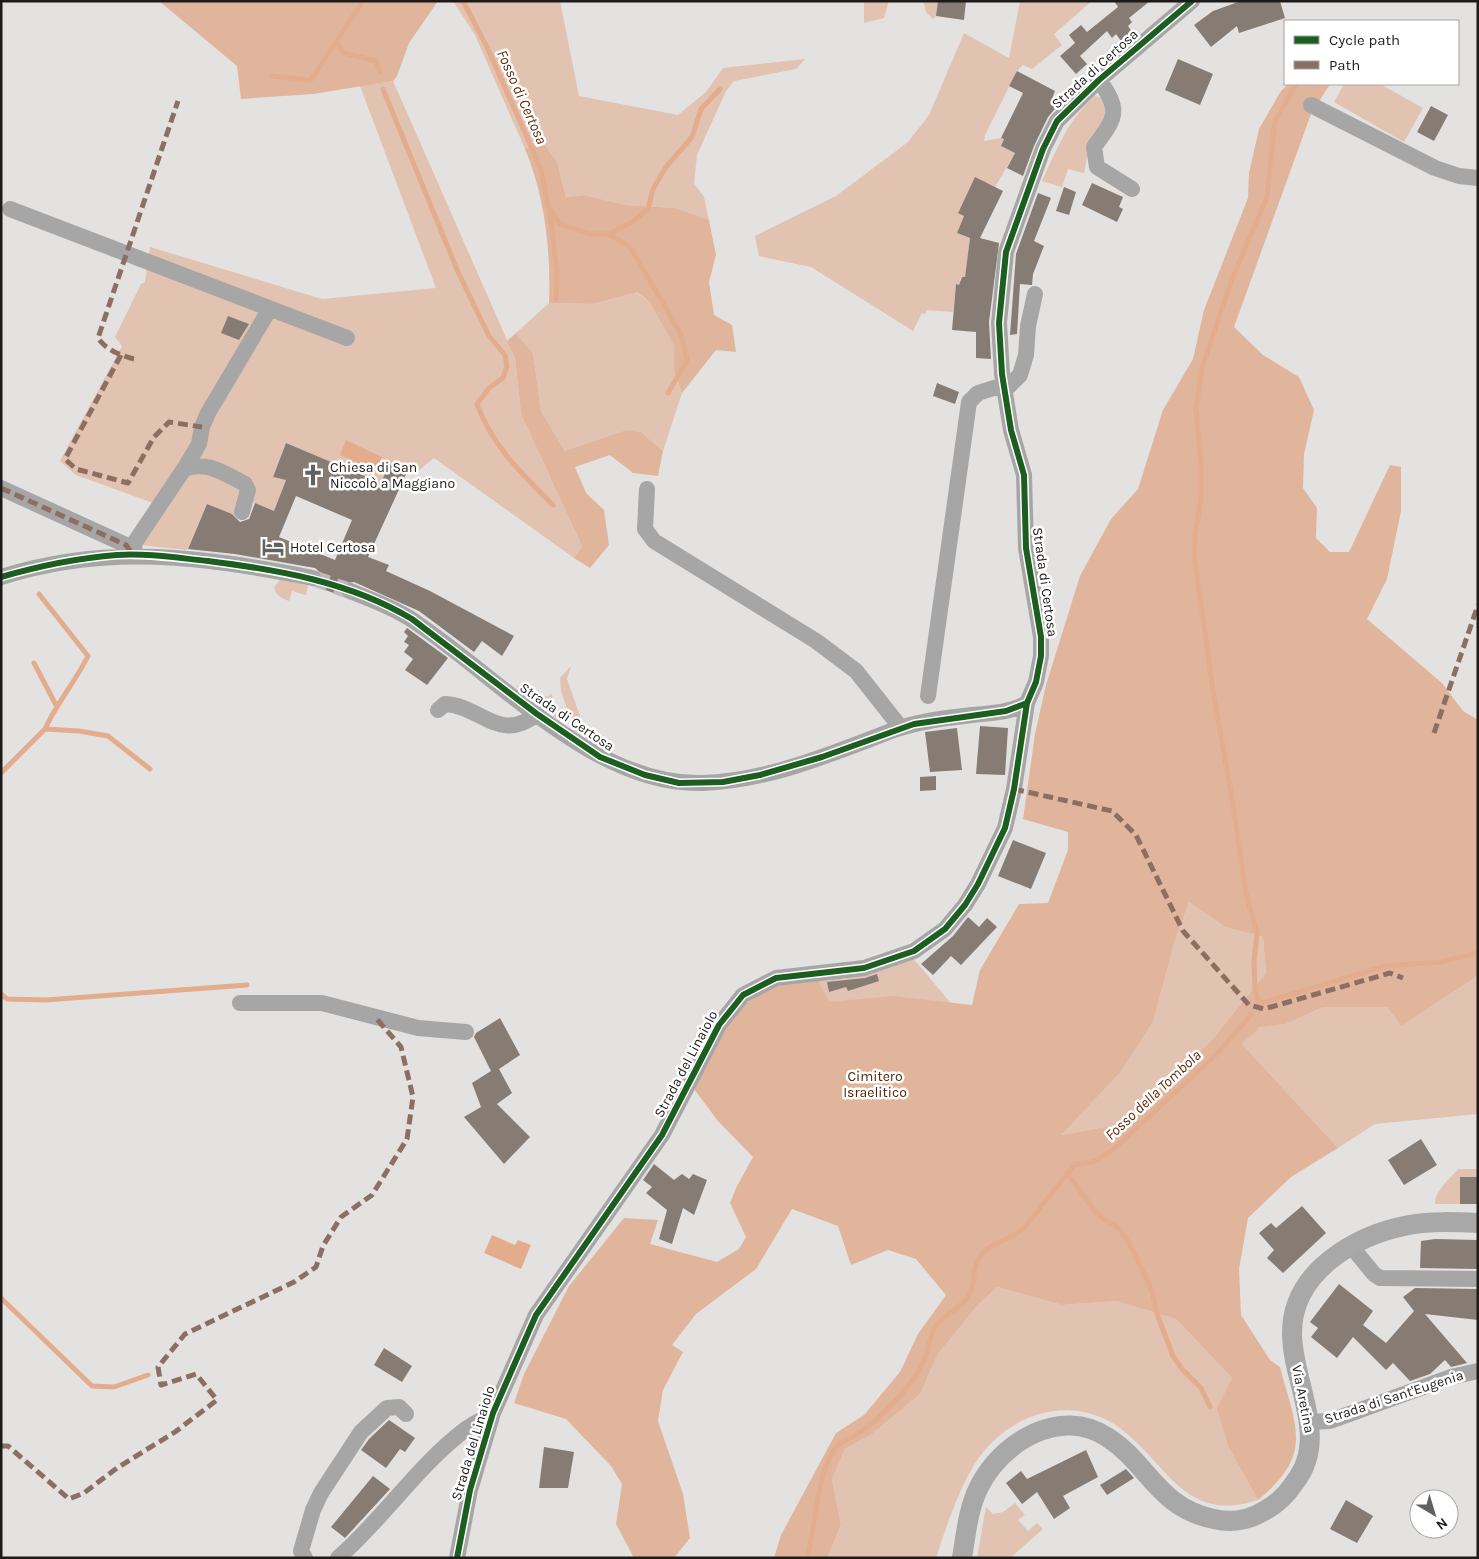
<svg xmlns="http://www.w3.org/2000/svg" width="1479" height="1559" font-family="Karla,sans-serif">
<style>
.green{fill:#e2c2b0}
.forest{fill:#e0b59c;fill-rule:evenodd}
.water{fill:#e3ad8d}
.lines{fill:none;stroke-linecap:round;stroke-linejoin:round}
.stream{stroke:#e3ad8d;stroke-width:5}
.building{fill:#867c74;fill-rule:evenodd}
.minor-tunnel{stroke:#bcbab8;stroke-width:16;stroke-dasharray:16 8;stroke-linecap:butt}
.minor{stroke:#a6a6a6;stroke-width:16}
.major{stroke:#a8a8a9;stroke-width:20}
.quiet{stroke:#8d6e63;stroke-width:5;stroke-dasharray:10 5;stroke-linecap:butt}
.cycleway-casing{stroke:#fff;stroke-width:9}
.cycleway{stroke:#1b5e20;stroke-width:6}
.labels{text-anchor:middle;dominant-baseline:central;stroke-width:5;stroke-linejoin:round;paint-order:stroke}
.street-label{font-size:14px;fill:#1d1b1a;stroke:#fff}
.poi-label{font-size:14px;fill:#1d1b1a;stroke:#fff;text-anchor:start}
.park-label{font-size:14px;fill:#532300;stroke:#fff}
.water-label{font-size:15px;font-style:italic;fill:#5e2d0b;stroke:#fff}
</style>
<rect width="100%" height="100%" fill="#e4e2e0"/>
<!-- green -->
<path class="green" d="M453 1H560L579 96 678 115 706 92 723 68 805 59 796 69 734 81 726 91 697 155 694 183 704 197 709 220 675 208 625 205 584 195 566 197 557 161 542 142 525 149 475 35Z
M864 1H889L884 18 864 23Z
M923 1H938L936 16 933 19 926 12Z
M1020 1H1092L1054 34 1062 45 1032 69 1023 65 1017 71 985 135 984 141 1001 138 1004 139 1001 146 1015 153 995 187 975 178 958 212 964 216 957 233 970 238 965 277H961L959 285H956L953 312 926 310V314L922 313 913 331 811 267 759 256 755 236 836 196 908 142 929 115 964 33 1009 58Z
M393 81 515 358 521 414 582 546 574 558 434 458 413 475 389 464 381 483 286 443 273 477 286 480 274 511 252 502 245 520 207 504 187 550 140 545 153 503 76 475 60 461 122 346 115 337 141 284 145 282 150 247 322 299 436 288 360 86Z
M1344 84H1380L1423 108 1404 142 1334 102Z
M1095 96 1104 98 1110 107 1089 148 1084 173 1068 169 1062 187 1042 181C1057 149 1068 119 1095 96Z
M636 292 649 301 674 346V371L682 393 663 451 641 432 626 430 565 451 541 411 533 353 516 333 549 303 592 304Z
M280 580 308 585 306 595 292 591 289 601C281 598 276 596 274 587Z
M571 666 567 679 589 742 574 730 561 691 560 678Z
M515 685 548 697 551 693 561 722Z
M1189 902 1225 927 1263 937 1266 973 1211 1041 1121 1124 1061 1135 708 1057 733 1019 768 989 839 977 844 979 913 958 1061 1135 1173 946Z
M1478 976V1114L1375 1124 1338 1148 1242 1044 1260 1026 1286 1024 1323 1007H1387L1401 1026Z
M1458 1169H1478V1177H1460V1204H1435C1435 1190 1450 1179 1458 1169Z
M997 1287 1062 1305 1116 1301 1176 1319 1232 1378 1229 1448 1258 1500C1187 1523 1170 1469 1125 1432 1080 1395 1020 1408 984 1451 963 1476 946 1527 936 1558H827L841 1525 832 1479 845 1449 872 1434 920 1394 938 1354 977 1306Z
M1015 1503 1025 1515 1018 1520 1028 1531 1037 1523 1043 1529 1010 1558H977L986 1507 993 1514 1003 1512Z"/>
<!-- forest -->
<path class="forest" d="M159 1H438L409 43 397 76 393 81 313 94 241 99 237 66Z
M1288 84H1330L1311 114 1234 327 1263 355 1299 377 1314 410 1304 454 1303 488 1317 508 1316 538 1330 552H1349L1390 465 1401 467V511L1387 579 1367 619 1442 683 1463 711 1478 720V976L1401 1026 1387 1007H1323L1286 1024 1260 1027 1242 1044 1338 1148 1291 1177 1248 1218 1239 1269 1241 1315 1270 1360 1280 1367C1296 1428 1314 1454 1258 1500L1229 1448 1217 1409 1232 1378 1176 1319 1116 1301 1062 1305 997 1287 977 1306 938 1354 920 1394 872 1434 845 1449 832 1479 841 1525 827 1558H774L781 1535 836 1433 864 1415 900 1372 918 1334 946 1295 916 1259 888 1250 851 1265 838 1226 792 1209 756 1269 696 1314 672 1345 683 1352 663 1390 658 1421 683 1494 690 1538 674 1558H634L616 1524 622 1484 611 1466 566 1419 514 1403 524 1374 569 1286 624 1218 658 1220 650 1244 717 1262 739 1249 746 1237 730 1203 737 1186 753 1157 718 1121 694 1089C709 1056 733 1003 768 989 784 983 801 981 818 980L829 1002 893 996 972 1005 980 970 1019 904 1048 903 1068 850V832L1023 819 1035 734 1046 685 1080 576 1111 519 1138 489 1163 410 1193 359 1204 310 1248 198 1249 173 1259 129 1281 91ZM1189 902 1225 927 1263 937 1266 973 1211 1041 1121 1124 1061 1135 1121 1071 1153 1021 1173 946Z
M542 142 557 161 566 197 584 195 625 205 675 208 709 220 716 255 709 282 714 315 732 325 736 352 716 350 682 393 674 371V346L649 301 637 292 592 304 549 303C551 252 545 196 525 149Z
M516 333 533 353 541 411 565 451 626 430 641 432 663 451 658 476 633 473 610 455 575 467 586 493 604 510 609 545 590 568 574 558 582 546 521 414 515 358 507 341Z"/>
<!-- water -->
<path class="water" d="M346 440 382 457 375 471 340 455Z
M492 1235 515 1245 518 1240 531 1245 521 1269 484 1253Z"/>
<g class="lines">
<!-- stream -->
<path class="stream" d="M363 1 336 42 344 53 376 61 380 71
M463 1 487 47 541 169 551 221 557 272 556 299
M271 76 311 80 336 42
M1296 84 1275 122 1267 197 1232 279 1202 368 1196 409 1201 466V500L1195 534 1194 554 1214 697 1232 798 1246 893 1257 934 1254 961 1255 990 1259 1004 1386 966 1441 962 1478 953
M383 89 458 272 489 336 505 355 507 366 503 378 489 388 477 404C493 447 522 474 553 505
M550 209 560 224 589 234H609L634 221 648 209 653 189 666 167 692 137 701 109 720 89
M609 234 630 247 681 334 687 360 668 393
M39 594 88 656C75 682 57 703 45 729
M34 663 56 705
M1 773 45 729 79 731 108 736 150 769
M1 994 7 999 46 1000 247 985
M1066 1174 1073 1181 1097 1214 1120 1230 1129 1243 1152 1291 1157 1314 1173 1356 1182 1369 1201 1388 1210 1407
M1 1298 92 1386 114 1387 148 1375
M807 1558C816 1525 816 1480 833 1451 839 1441 848 1440 857 1434 872 1425 885 1412 897 1399 908 1387 921 1370 926 1355 929 1347 930 1336 934 1329 942 1314 961 1310 969 1295 977 1281 970 1268 983 1253 993 1241 1010 1241 1024 1228L1075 1164 1093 1162 1114 1149 1217 1054 1251 1015"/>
</g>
<!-- building -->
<path class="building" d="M938 1H966L964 20 936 16Z
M1114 1H1150L1129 18 1132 22 1128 26 1132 32 1121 41 1116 34 1112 38 1107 31 1080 56 1087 64 1076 74 1060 56 1075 43 1069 35 1081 25 1087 32 1118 7Z
M1241 1H1280L1285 18 1239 33 1237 26 1211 47 1194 25 1213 11Z
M1178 59 1213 74 1200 105 1165 90Z
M1017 71 1055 91 1052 99 1059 104 1048 117 1034 146 1023 176 1007 168 1015 153 1001 146 1004 139 1001 138 1023 93 1009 86Z
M1431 106 1448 115 1434 141 1417 132Z
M975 177 1003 191 980 238 999 243 989 322 991 359 976 358V332L952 330 956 284 959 285 962 277H965L970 238 957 233 964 216 958 213Z
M1092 183 1123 197 1119 207 1123 209 1117 222 1082 205Z
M1064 187 1076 192 1069 215 1056 211Z
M1038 193 1051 198 1034 241 1044 246 1033 274 1032 285 1020 284 1017 334 1010 335 1016 254Z
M228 316 249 324 239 340 221 333Z
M937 383 959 392 955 404 933 396Z
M286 443 381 483 389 464 407 472 368 557 389 565 386 571 430 591 514 636 502 656 482 641 474 652 419 611 354 582 343 584 341 588 342 596 317 587 323 580V575L315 568 235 554 188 549 207 504 232 514 240 522 249 519 255 503 274 511 286 480 273 477ZM296 496 352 520 335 560 279 537Z
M407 628 448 658 427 685 405 670 413 659 404 652 409 645 404 642 408 636 404 632Z
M980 726 1008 728 1005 775 976 774Z
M957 728 962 770 930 772 925 732Z
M936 776V790L920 791V777Z
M1013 840 1046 853 1031 889 998 876Z
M968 917 979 927 987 918 997 927 961 965 951 956 933 975 921 964 953 936Z
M877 974 879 981 848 991 846 987 829 992 827 982 865 978Z
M500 1018 520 1055 499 1069 512 1093 497 1104 530 1137 504 1164 464 1117 481 1107 472 1083 491 1071 474 1037 476 1033Z
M1421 1139 1437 1165 1404 1185 1388 1160Z
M654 1164 674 1180 682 1174 689 1179 693 1174 707 1180 694 1215 683 1208 672 1244 659 1239 667 1210 646 1193 652 1187 643 1180Z
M1460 1177H1478V1204H1460Z
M1302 1206 1326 1233 1283 1273 1267 1258 1274 1250 1259 1233 1271 1223 1276 1228Z
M1435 1239 1478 1240V1269L1420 1268 1421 1241Z
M1339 1284 1373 1311 1363 1325 1386 1343 1414 1311 1403 1297 1415 1288 1478 1289V1320L1425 1314 1467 1363 1451 1367 1445 1360 1430 1374 1410 1381 1393 1363 1386 1370 1353 1337 1337 1358 1311 1337 1318 1328 1310 1322Z
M384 1348 412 1366 402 1382 374 1365Z
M389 1420 415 1438 405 1452 400 1449 386 1468 361 1450 369 1439Z
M544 1447 574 1452 568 1488H539Z
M1086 1450 1098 1477 1063 1496 1070 1508 1054 1519 1037 1492 1022 1504 1006 1483 1021 1471 1027 1479Z
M1126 1469 1134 1478 1107 1495 1100 1485Z
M373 1476 390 1489 345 1538 331 1527Z
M1346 1500 1373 1516 1357 1543 1330 1529Z"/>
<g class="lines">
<!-- minor-tunnel -->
<path class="minor-tunnel" d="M313 578 350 591"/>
<!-- minor -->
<path class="minor" d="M1099 80C1122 112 1115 118 1094 147L1097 167 1132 189
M1311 105 1435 168 1459 176 1478 178
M10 209 347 338
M1004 391 1020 375 1026 355 1028 326 1035 294
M184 469 199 444 202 427 208 413 269 310
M1 488 126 545 133 555
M647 489 645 529 654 541 816 641 856 671 901 728
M133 555 135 542 184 469C207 460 225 474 245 484L248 490 242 512
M1 577C110 543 203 557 313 578
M350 591C375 601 400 610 421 626 503 682 597 786 702 783 769 781 833 753 894 730 920 721 945 718 972 715 991 713 1010 713 1027 703L1036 682 1041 656V637L1026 548 1024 475 1011 430 1002 374 999 323 1006 252 1043 149 1057 121 1099 80 1192 1
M928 696 969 402 978 393 1003 385
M438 710 445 704C482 706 499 744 537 714
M240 1003H322L418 1028 466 1032
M1351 1246 1374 1274 1380 1278 1478 1279
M1310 1422 1330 1421 1451 1377 1478 1371
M305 1558 301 1551 313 1510 321 1493 361 1432 387 1408 399 1407 406 1414
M338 1558C384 1518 417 1466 466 1429 474 1423 484 1419 493 1413
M457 1558 470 1490 493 1413 536 1315 662 1135 719 1025 743 995 776 978 864 968 914 951 945 929 965 905 978 884 1005 828 1014 789 1027 703"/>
<!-- major -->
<path class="major" d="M962 1558C966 1534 968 1509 979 1487 1001 1442 1061 1406 1107 1437 1149 1464 1158 1508 1214 1519 1231 1523 1249 1520 1264 1511 1276 1505 1287 1494 1295 1482 1330 1437 1292 1383 1292 1333 1292 1271 1356 1235 1409 1225 1432 1221 1455 1222 1478 1223"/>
<!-- quiet -->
<path class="quiet" d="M121 355 65 459 76 469 128 483 154 437 169 422 202 427
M134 359C121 356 105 349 98 338L178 101
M1 488 126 545 133 555
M1434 733 1478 605
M1014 789 1112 811 1136 835 1183 931 1249 1005 1264 1009 1390 973 1403 978
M1 1446H8L69 1499 84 1493 117 1468 175 1432 217 1400 196 1374 161 1385 158 1367 185 1334 294 1282 316 1267 323 1246 341 1217 372 1195 407 1139 413 1097 401 1047 376 1018"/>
<!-- cycleway casing -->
<g class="cycleway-casing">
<path id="cycleway" d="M1 577C39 566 78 558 117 555 147 553 178 558 208 561 279 570 350 582 412 619L537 714 600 757 645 775 679 783 723 782 760 775 822 757 914 724 1006 711 1027 703 1036 682 1041 656V637L1026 548 1024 475 1011 430 1002 374 999 323 1006 252 1043 149 1057 121 1099 80 1192 1
M457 1558 470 1490 493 1413 536 1315 662 1135 719 1025 743 995 776 978 864 968 914 951 945 929 965 905 978 884 1005 828 1014 789 1027 703"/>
</g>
<!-- cycleway -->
<use href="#cycleway" class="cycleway"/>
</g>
<!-- icons -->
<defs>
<g id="church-bare" transform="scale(1.725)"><path d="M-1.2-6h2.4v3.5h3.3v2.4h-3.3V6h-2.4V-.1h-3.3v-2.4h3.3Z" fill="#63615f" stroke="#fff" stroke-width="2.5" paint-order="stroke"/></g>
<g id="hotel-bare" transform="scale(1.725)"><path d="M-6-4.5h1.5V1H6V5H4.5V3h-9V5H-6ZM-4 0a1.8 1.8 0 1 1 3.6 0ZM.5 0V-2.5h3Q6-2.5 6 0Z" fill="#63615f" stroke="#fff" stroke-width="2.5" paint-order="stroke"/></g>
</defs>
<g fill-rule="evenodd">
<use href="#church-bare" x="313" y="475"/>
<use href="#hotel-bare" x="273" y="547"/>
</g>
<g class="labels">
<!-- street labels -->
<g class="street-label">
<text transform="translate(1095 69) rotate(-42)">Strada di Certosa</text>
<text transform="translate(1045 582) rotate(82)">Strada di Certosa</text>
<text transform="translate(567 717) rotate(34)">Strada di Certosa</text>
<text transform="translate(686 1064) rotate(-62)">Strada del Linaiolo</text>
<text transform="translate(1394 1397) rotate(-18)">Strada di Sant'Eugenia</text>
<text transform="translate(1303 1399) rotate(79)">Via Aretina</text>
<text transform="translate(473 1443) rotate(-73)">Strada del Linaiolo</text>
</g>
<!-- poi labels -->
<g class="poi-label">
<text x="330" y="467">Chiesa di San<tspan x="330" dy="16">Niccolò a Maggiano</tspan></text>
<text x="290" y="547">Hotel Certosa</text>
</g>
<!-- park labels -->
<g class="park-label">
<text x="875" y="1076">Cimitero<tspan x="875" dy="16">Israelitico</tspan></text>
</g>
<!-- water labels -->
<g class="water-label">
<text transform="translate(522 97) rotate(66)">Fosso di Certosa</text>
<text transform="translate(1153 1095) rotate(-43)">Fosso della Tombola</text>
</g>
</g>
<!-- border -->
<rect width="1479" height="1559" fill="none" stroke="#1d1b1a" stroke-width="5"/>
<!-- legend -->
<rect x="1284" y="20" width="175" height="65" fill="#ffffff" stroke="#a5a4a3"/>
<rect x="1294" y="36" width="25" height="8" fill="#1b5e20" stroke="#a5a4a3"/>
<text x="1329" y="45" font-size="15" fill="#1d1b1a">Cycle path</text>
<rect x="1294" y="61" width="25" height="8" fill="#8d6e63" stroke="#a5a4a3"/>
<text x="1329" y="70" font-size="15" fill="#1d1b1a">Path</text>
<!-- north arrow -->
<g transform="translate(1434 1514) rotate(142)"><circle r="24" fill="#ffffff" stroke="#a5a4a3"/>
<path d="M0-4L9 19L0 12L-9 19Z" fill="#63615f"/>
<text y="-8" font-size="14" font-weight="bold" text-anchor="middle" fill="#1d1b1a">N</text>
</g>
</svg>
